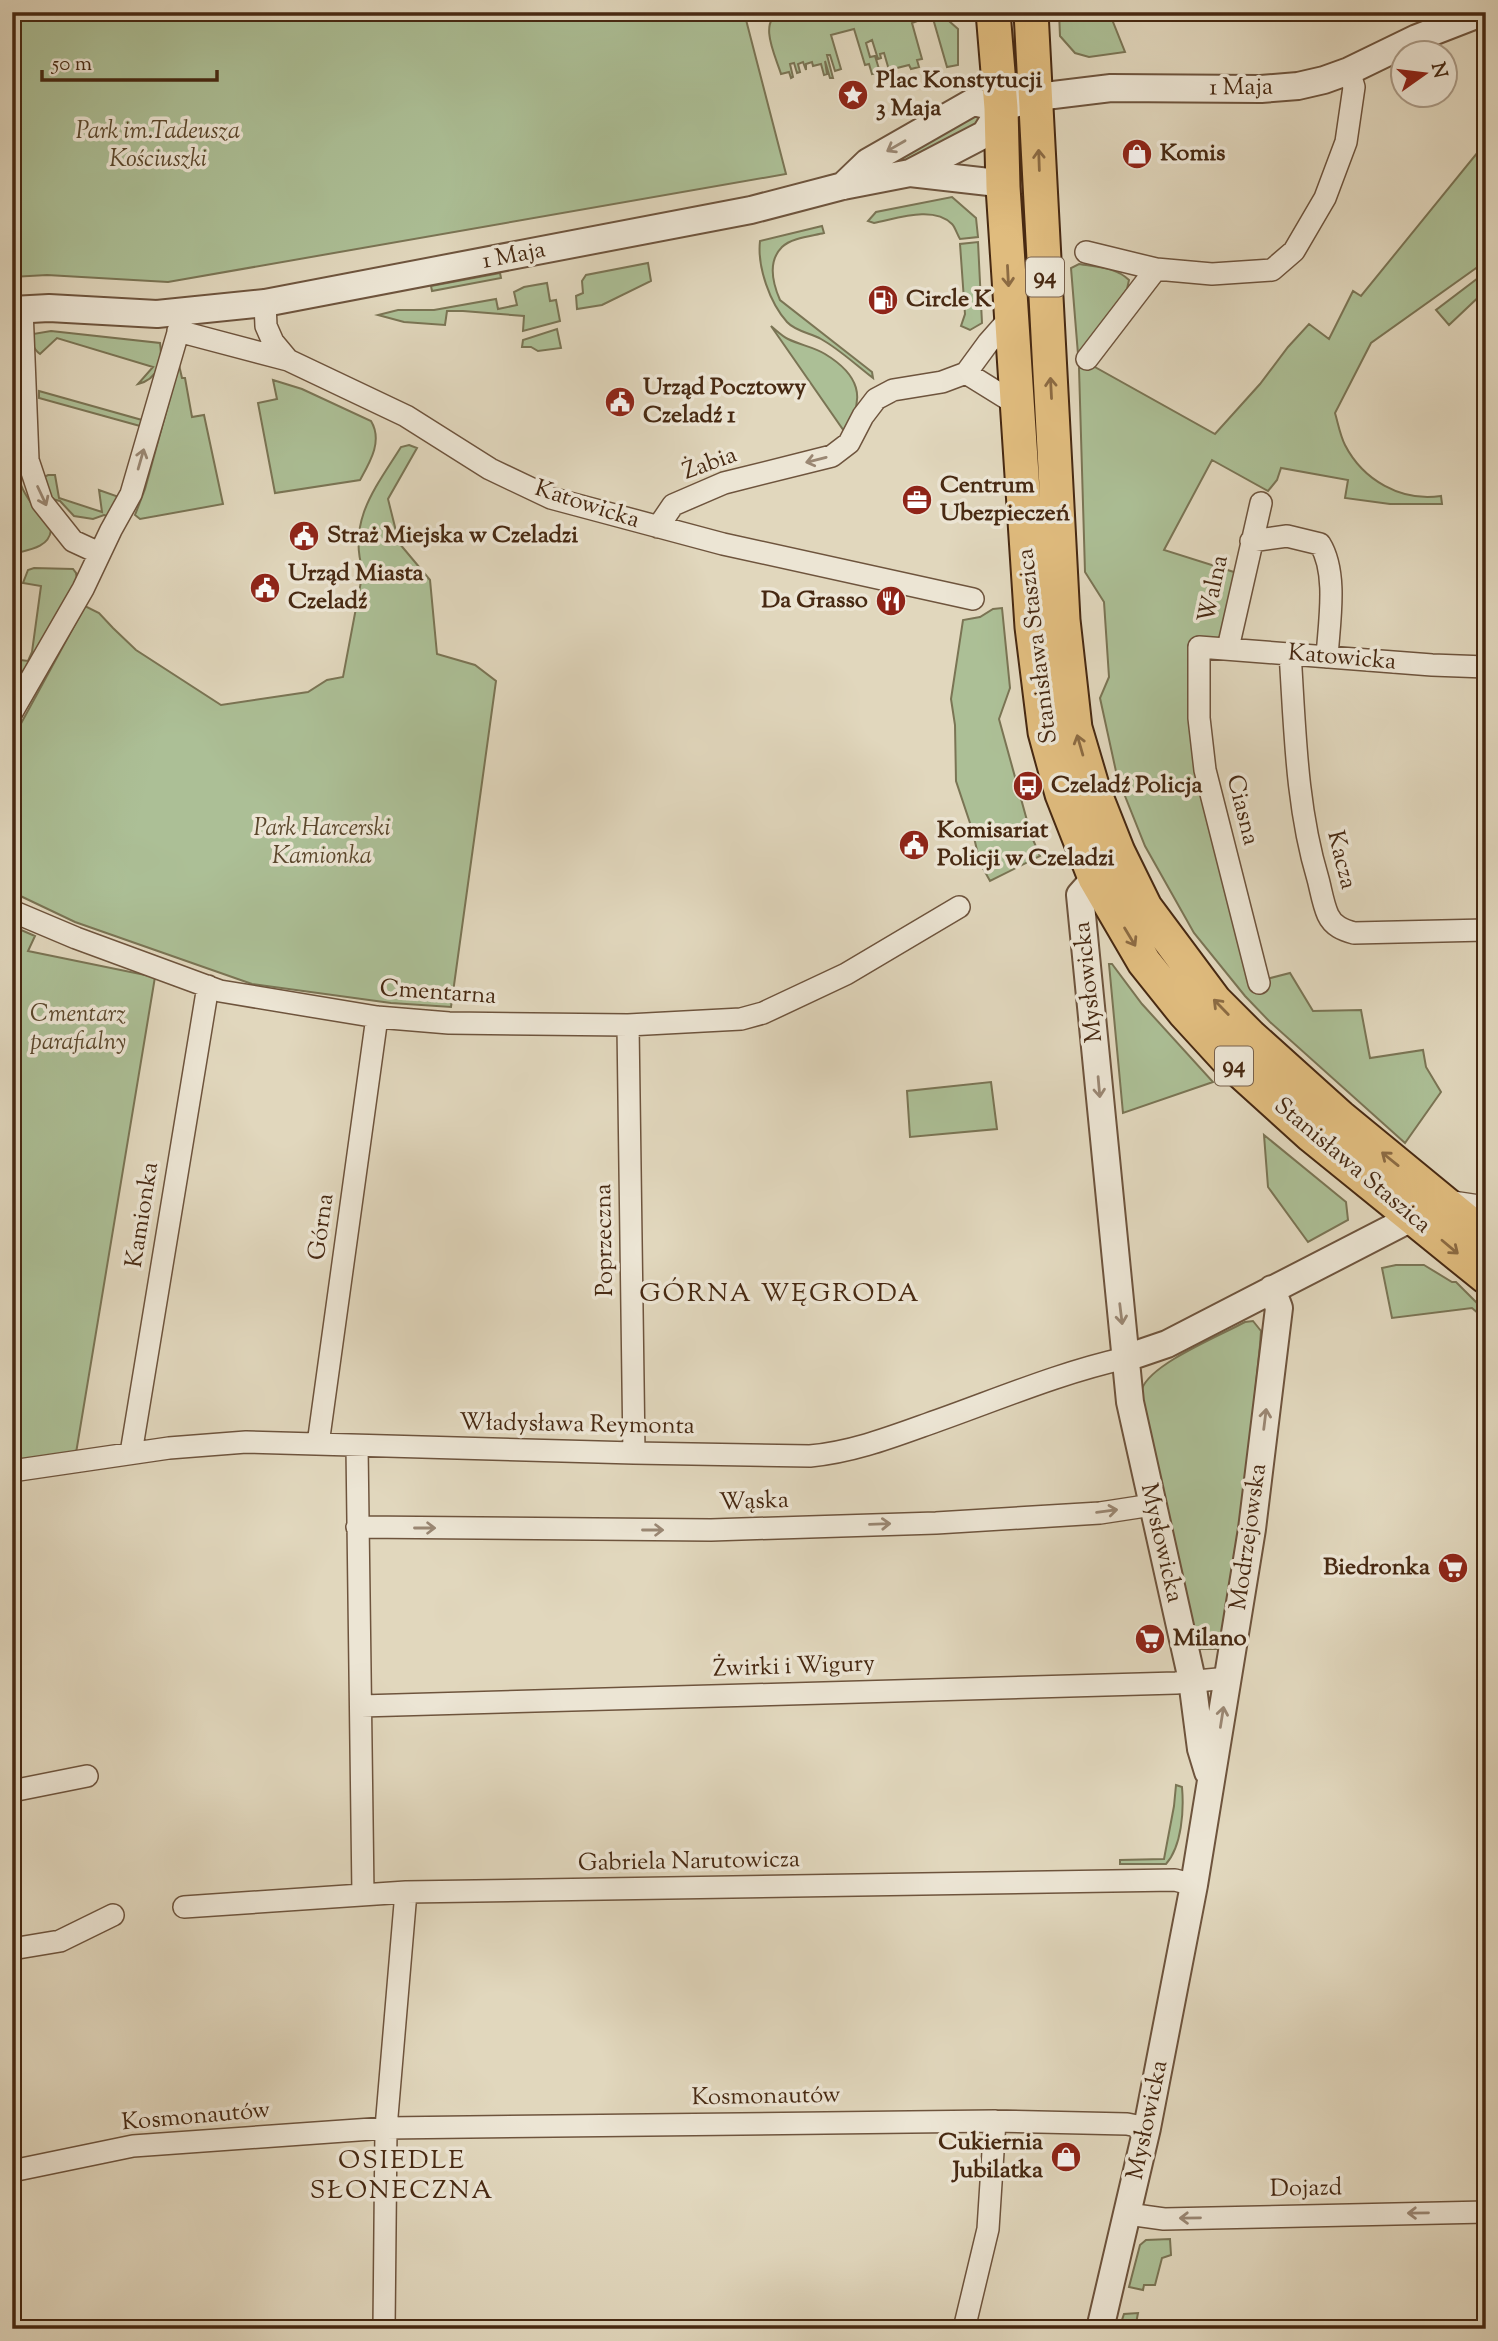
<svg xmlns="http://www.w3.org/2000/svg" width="1498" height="2341" font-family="'Sorts Mill Goudy',serif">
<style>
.green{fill:#acbf96;stroke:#7a7454;stroke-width:2}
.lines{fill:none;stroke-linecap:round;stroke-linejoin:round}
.minor-casing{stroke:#6e543d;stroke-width:24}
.tertiary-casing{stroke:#6e543d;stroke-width:30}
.primary-casing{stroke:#472912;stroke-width:37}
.minor{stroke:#ece5d4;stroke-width:21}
.tertiary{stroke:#ece5d4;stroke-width:26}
.primary{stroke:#e0bc7e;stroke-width:33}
.oneway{stroke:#9a8773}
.oneway2{stroke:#8c6b43}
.labels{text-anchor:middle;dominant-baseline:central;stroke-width:7;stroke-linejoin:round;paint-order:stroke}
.shield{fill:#ece5d4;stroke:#78614c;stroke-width:2}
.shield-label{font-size:23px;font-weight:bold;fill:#472912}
.poi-label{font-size:24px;font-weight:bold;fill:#472912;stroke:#ece5d4;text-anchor:start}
.street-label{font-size:24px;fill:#472912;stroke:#ece5d4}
.park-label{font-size:24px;font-style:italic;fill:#5b472c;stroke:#ece5d4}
.neighbourhood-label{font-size:26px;letter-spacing:2px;fill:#472912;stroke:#ece5d4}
</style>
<rect width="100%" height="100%" fill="#e1d7bd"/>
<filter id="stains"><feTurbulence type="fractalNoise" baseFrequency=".00286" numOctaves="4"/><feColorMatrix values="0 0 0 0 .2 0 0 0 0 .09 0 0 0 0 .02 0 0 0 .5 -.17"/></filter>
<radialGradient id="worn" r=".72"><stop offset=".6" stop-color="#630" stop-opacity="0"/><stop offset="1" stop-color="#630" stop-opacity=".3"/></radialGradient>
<!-- green -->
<path class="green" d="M12 12H744L786 174 168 282 47 275 12 277Z
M781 12H921L923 19 912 23 922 59 917 60 919 67 911 69 909 65 889 70 884 53 880 54 881 58 878 59 872 40 866 43 870 57 875 56 879 69 877 73 872 74 869 64 865 65 854 29 831 35 841 69 835 71 830 55H827L833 78H830L825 61 827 74 824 75 821 64 813 66 812 62 806 64V70L803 62 798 64 800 72 797 73 794 63 790 64 793 77 791 78 789 72 781 74C776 57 757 21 781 12Z
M1059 12H1109L1125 52 1089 57 1075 53 1060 36Z
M941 14 958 29V65L947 67 932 15Z
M975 116 983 117 980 122 892 167 891 163Z
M1486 142V261L1371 343 1335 413C1338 423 1340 435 1345 445 1363 480 1401 502 1441 496L1442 504H1390L1345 498 1348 480 1281 468 1277 480 1268 491 1212 460 1164 550 1237 573 1222 641 1194 642 1190 715 1255 982 1290 973 1313 1011 1361 1010 1370 1058 1423 1050 1426 1067 1441 1092 1405 1143 1270 1022 1245 996 1194 933 1145 846 1117 776 1100 698 1109 677 1104 602 1085 572 1079 368 1093 366 1215 434 1260 384 1288 347 1309 324 1329 339 1353 291 1361 296Z
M952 197 976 218 978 237 960 239C957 234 955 227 952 224 933 205 896 219 874 223L868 221 876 212Z
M1025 224 1049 651 1019 226Z
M822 226 824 233C812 236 791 238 782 247 767 262 773 284 780 300L872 372 873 378C856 365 839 349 821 339 810 333 795 331 787 322 770 303 757 267 760 241Z
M978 242 982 323 970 330 961 326 965 314 960 244Z
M648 263 651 281 602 305 577 309 576 296 583 293 582 281 586 275Z
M1079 264C1096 267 1116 267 1129 280L1127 289 1084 353 1078 354 1071 268Z
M1486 272V290L1449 325 1436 310Z
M500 273 501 278 432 291 431 286Z
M547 283 550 301 556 300 560 321 523 331 524 316 463 311H447L445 325 404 322 378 315 398 310H434L496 299 498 309 517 305 514 292 524 287Z
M771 326C776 330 782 336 788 339 800 345 814 347 825 354 858 374 868 398 844 431Z
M557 329 561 348 538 351 531 347H522L523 340Z
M51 331 160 343C163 362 158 379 138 384L153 367 57 338 40 354C32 348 32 342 33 334Z
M179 365 182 378H185L192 417 204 415 223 504 140 519 135 515 145 489Z
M273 380 302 389 371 421C383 441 370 462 360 480L275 493 258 403 277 399Z
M39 391 142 420 140 426 39 398Z
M12 445C15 485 27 499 51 530 49 548 28 550 13 554Z
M409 445 417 448 388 499 399 543 430 580 437 654 475 665 496 681 451 1007 391 1003 252 984 75 922 12 892V740L85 606 99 613 113 628 136 650 221 705 308 692 327 680 343 677 363 571C347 521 376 487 401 447Z
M48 475H55L59 498 102 512 99 490 119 497 111 517 104 515 93 519 74 516 60 501 52 499 45 491 44 477Z
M34 568 73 569 76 573 77 579 19 683 12 680V659L28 661 32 652 41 586 23 583 28 570Z
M1002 608 1010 688 999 719 1031 835 1040 856 990 881 980 863 972 829 956 781 955 725 951 699 963 620 980 617 993 609Z
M12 926 35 936 28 951 155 977 76 1453 12 1461Z
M1109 964H1112L1142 1004 1213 1082 1123 1113Z
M991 1082 997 1129 910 1137 907 1091Z
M1264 1135 1346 1202 1348 1220 1308 1242 1268 1187Z
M1424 1265 1452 1282H1456L1486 1312V1320L1472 1308 1392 1318 1382 1268 1396 1265Z
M1253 1321 1261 1331 1260 1345 1241 1530 1222 1644 1217 1649H1198L1140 1405C1141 1400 1140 1393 1142 1389 1150 1364 1221 1335 1245 1322Z
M1176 1785 1182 1787C1184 1810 1182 1846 1166 1864H1120V1860L1164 1859 1174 1806Z
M1170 2239 1171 2255 1162 2258 1155 2285H1144L1143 2290 1129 2287 1140 2245 1146 2240Z
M1138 2313 1135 2329H1119L1124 2314Z"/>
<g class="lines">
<!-- minor casing -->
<g class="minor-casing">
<path id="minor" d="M1086 252 1156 269 1212 274 1272 270 1294 251 1325 198 1346 142 1354 87 1349 71
M265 303 266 326 273 342 288 360 406 416 490 469 551 498 723 544 973 599
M22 309 28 460 42 502 73 541 99 553
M178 331 288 360
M1087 359 1156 269
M966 373 1016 404
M658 527 673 505 724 483 832 456 849 443 863 416 876 399 893 390 942 382 966 373 988 343 1011 317
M1251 541 1287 536 1320 544C1338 573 1329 623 1327 657
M1228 648 1261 503
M1290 653C1295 728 1296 806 1318 879 1321 890 1323 904 1328 915 1333 926 1343 930 1354 933L1486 930
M12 712 83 589 111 530 131 494 184 312
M12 911 76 938 220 991 377 1017 449 1023 628 1025 741 1019 763 1013 846 974 959 907
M1259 983 1205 770 1199 718V647L1432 665 1486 667
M628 1025 634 1453
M1446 1201 1486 1207
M318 1444 377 1017
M357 1446 363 1895
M131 1453 208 986
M12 1471 169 1448 246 1442 634 1453 810 1456C852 1452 889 1438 928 1424 994 1401 1058 1373 1126 1358
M357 1527 711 1530 936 1523 1100 1513 1152 1505
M361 1706 1176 1683 1228 1678
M12 1791 87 1776
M184 1907 406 1892 1175 1880 1194 1885
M12 1949 60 1941 113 1915
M12 2171 133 2146 386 2128 995 2121 1127 2124 1147 2128
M1128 2214 1164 2219 1486 2212
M384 2329 386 2128 406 1892
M964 2329 988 2229 995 2121"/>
</g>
<!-- tertiary casing -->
<g class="tertiary-casing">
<path id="tertiary" d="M910 173 989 182 1003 187
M843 186 868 162 973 102 1001 108 1037 97 1111 88 1261 89 1298 86 1324 80 1349 71 1417 38 1484 12
M12 310 49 308 157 314 265 303 751 210 843 186 910 173 985 134 1001 108
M1095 878 1080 895 1130 1402 1192 1680 1201 1749 1208 1772
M1126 1358 1167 1344 1429 1209
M1100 2329 1147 2128 1194 1885 1252 1529 1279 1308 1272 1289"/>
</g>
<!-- primary casing -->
<g class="primary-casing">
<path id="primary" d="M993 12 1001 108 1003 187 1032 627 1045 732 1062 794 1095 878 1144 962 1184 1012 1228 1060 1312 1136 1486 1277
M1031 12 1063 620 1075 728 1093 789 1118 852 1145 907 1215 1001 1250 1036 1340 1117 1486 1237"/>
</g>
<!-- minor -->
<use href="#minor" class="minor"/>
<!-- tertiary -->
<use href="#tertiary" class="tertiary"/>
<!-- primary -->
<use href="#primary" class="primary"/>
</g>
<!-- one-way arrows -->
<defs><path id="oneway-shaft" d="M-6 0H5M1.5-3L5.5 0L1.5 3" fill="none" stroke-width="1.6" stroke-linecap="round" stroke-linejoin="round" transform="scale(1.75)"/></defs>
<g class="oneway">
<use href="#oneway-shaft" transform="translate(896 146) rotate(150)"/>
<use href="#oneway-shaft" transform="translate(141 459) rotate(-74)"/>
<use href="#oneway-shaft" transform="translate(816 460) rotate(166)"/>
<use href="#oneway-shaft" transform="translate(42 496) rotate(65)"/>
<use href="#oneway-shaft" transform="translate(1099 1087) rotate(85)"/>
<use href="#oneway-shaft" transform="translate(1121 1314) rotate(83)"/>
<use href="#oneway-shaft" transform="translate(1265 1419) rotate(-83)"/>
<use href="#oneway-shaft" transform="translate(1107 1511) rotate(-7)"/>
<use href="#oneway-shaft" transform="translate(880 1524) rotate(-2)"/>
<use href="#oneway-shaft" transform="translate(425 1528)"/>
<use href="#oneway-shaft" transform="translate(653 1530)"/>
<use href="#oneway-shaft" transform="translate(1222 1717) rotate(-81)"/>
<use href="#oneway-shaft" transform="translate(1418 2213) rotate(179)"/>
<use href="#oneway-shaft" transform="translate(1190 2218) rotate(179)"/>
</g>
<g class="oneway2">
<use href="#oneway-shaft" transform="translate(1039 160) rotate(-92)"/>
<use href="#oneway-shaft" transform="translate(1008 276) rotate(87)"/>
<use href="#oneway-shaft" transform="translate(1051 388) rotate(-93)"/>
<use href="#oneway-shaft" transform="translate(1080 745) rotate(-106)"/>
<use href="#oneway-shaft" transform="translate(1130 937) rotate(59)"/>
<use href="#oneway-shaft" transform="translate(1221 1007) rotate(-134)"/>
<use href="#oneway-shaft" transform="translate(1390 1159) rotate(-141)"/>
<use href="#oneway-shaft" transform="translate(1450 1247) rotate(40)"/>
</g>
<!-- icons -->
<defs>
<g id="sight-disc" transform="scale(1.575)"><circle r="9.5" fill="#8f2418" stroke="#ece5d4"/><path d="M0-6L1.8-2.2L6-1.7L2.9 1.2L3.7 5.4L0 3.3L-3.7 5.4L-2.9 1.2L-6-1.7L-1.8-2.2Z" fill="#fff"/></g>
<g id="shop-disc" transform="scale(1.575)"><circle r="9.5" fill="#8f2418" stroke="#ece5d4"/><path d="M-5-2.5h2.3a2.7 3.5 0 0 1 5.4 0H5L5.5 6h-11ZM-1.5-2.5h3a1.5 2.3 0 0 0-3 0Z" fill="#fff"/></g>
<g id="fuel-disc" transform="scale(1.575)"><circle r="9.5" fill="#8f2418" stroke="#ece5d4"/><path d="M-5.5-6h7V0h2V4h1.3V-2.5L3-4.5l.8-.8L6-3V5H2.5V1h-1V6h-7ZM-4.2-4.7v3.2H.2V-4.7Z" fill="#fff"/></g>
<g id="civic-disc" transform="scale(1.575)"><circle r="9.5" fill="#8f2418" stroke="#ece5d4"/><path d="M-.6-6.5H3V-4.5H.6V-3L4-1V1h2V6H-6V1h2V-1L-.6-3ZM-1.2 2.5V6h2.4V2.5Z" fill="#fff"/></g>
<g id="office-disc" transform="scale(1.575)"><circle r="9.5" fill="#8f2418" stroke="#ece5d4"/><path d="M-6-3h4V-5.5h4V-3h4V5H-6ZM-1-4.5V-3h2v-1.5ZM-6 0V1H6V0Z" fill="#fff"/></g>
<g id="restaurant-disc" transform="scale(1.575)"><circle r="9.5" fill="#8f2418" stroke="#ece5d4"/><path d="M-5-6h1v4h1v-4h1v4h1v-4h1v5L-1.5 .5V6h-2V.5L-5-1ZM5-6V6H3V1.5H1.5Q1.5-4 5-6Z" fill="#fff"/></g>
<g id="bus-disc" transform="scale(1.575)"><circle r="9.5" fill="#8f2418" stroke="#ece5d4"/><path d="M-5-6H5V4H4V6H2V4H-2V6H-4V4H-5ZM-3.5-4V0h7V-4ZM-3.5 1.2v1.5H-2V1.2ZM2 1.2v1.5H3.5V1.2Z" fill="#fff"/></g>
<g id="supermarket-disc" transform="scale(1.575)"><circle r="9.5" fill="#8f2418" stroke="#ece5d4"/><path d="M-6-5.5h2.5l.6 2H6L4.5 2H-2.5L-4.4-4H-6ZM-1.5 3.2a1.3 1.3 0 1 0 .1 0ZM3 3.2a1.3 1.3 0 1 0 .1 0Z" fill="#fff"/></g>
</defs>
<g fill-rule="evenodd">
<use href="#sight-disc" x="853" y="95"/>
<use href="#shop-disc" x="1137" y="154"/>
<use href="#fuel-disc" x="883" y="300"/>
<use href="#civic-disc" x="620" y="402"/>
<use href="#office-disc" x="917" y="500"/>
<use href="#civic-disc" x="304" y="536"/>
<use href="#civic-disc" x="265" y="588"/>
<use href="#restaurant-disc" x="891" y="601"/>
<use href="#bus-disc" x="1028" y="786"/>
<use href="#civic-disc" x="914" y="845"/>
<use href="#supermarket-disc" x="1453" y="1568"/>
<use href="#supermarket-disc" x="1150" y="1639"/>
<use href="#shop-disc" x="1066" y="2157"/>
</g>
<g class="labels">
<!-- shield labels -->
<g class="shield">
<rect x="1026" y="257.5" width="38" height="39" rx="5"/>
<rect x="1215" y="1046.5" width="38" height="39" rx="5"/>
</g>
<g class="shield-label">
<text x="1045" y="277">94</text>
<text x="1234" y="1066">94</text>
</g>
<!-- poi labels -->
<g class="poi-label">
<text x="876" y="81">Plac Konstytucji<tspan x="876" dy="28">3 Maja</tspan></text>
<text x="1160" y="154">Komis</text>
<text x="906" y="300">Circle K</text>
<text x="643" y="388">Urząd Pocztowy<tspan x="643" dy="28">Czeladź 1</tspan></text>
<text x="940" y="486">Centrum<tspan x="940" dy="28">Ubezpieczeń</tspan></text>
<text x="327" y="536">Straż Miejska w Czeladzi</text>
<text x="288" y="574">Urząd Miasta<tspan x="288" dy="28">Czeladź</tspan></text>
<text x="868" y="601" text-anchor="end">Da Grasso</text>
<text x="1051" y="786">Czeladź Policja</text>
<text x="937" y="831">Komisariat<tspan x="937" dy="28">Policji w Czeladzi</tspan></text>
<text x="1430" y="1568" text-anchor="end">Biedronka</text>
<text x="1173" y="1639">Milano</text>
<text x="1043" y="2143" text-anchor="end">Cukiernia<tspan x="1043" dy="28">Jubilatka</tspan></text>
</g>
<!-- street labels -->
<g class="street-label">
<text transform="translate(1241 88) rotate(-1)">1 Maja</text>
<text transform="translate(514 256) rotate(-11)">1 Maja</text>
<text transform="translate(710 464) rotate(-20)">Żabia</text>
<text transform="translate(587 505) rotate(18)">Katowicka</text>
<text transform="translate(1214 589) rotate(-78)">Walna</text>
<text transform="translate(1038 646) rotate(-97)">Stanisława Staszica</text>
<text transform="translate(1342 658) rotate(5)">Katowicka</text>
<text transform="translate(1242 810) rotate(76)">Ciasna</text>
<text transform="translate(1341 860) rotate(76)">Kacza</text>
<text transform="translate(1089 982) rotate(-96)">Mysłowicka</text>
<text transform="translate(438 993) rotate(4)">Cmentarna</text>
<text transform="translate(1352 1166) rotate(40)">Stanisława Staszica</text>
<text transform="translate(143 1215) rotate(-81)">Kamionka</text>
<text transform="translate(322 1227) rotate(-82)">Górna</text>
<text transform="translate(605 1240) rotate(-91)">Poprzeczna</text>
<text transform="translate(577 1425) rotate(1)">Władysława Reymonta</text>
<text transform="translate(754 1502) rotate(-2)">Wąska</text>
<text transform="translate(1249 1537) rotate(-82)">Modrzejowska</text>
<text transform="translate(1161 1543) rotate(77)">Mysłowicka</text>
<text transform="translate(794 1667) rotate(-2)">Żwirki i Wigury</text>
<text transform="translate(689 1862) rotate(-1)">Gabriela Narutowicza</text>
<text transform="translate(766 2097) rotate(-1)">Kosmonautów</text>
<text transform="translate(196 2117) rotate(-5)">Kosmonautów</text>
<text transform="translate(1148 2120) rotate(-78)">Mysłowicka</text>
<text transform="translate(1306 2189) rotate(-1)">Dojazd</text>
</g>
<!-- park labels -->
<g class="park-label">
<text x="158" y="132">Park im.Tadeusza<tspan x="158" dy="28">Kościuszki</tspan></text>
<text x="322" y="829">Park Harcerski<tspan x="322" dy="28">Kamionka</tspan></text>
<text x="78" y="1015">Cmentarz<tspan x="78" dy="28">parafialny</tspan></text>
</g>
<!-- neighbourhood labels -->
<g class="neighbourhood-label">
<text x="780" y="1294">GÓRNA WĘGRODA</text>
<text x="402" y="2161">OSIEDLE<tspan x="402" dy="30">SŁONECZNA</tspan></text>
</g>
</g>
<!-- margin -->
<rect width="1498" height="2341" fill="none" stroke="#e1d7bd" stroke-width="42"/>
<rect x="14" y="14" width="1470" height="2313" fill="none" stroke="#472912" stroke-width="3.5"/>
<rect x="21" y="21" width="1456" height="2299" fill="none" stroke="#472912" stroke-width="2"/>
<!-- north arrow -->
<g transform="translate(1424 74) rotate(76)"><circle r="33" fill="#ece5d4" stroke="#aa9a86" stroke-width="2"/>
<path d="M0-5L12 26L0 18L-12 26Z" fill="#8f2418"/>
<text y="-10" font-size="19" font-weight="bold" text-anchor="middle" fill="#472912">N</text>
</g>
<!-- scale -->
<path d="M42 70v10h175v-10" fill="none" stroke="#472912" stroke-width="3.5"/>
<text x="52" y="70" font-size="21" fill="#472912" stroke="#ece5d4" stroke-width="5" paint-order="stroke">50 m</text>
<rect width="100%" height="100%" filter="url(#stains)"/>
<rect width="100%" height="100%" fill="url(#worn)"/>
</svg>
